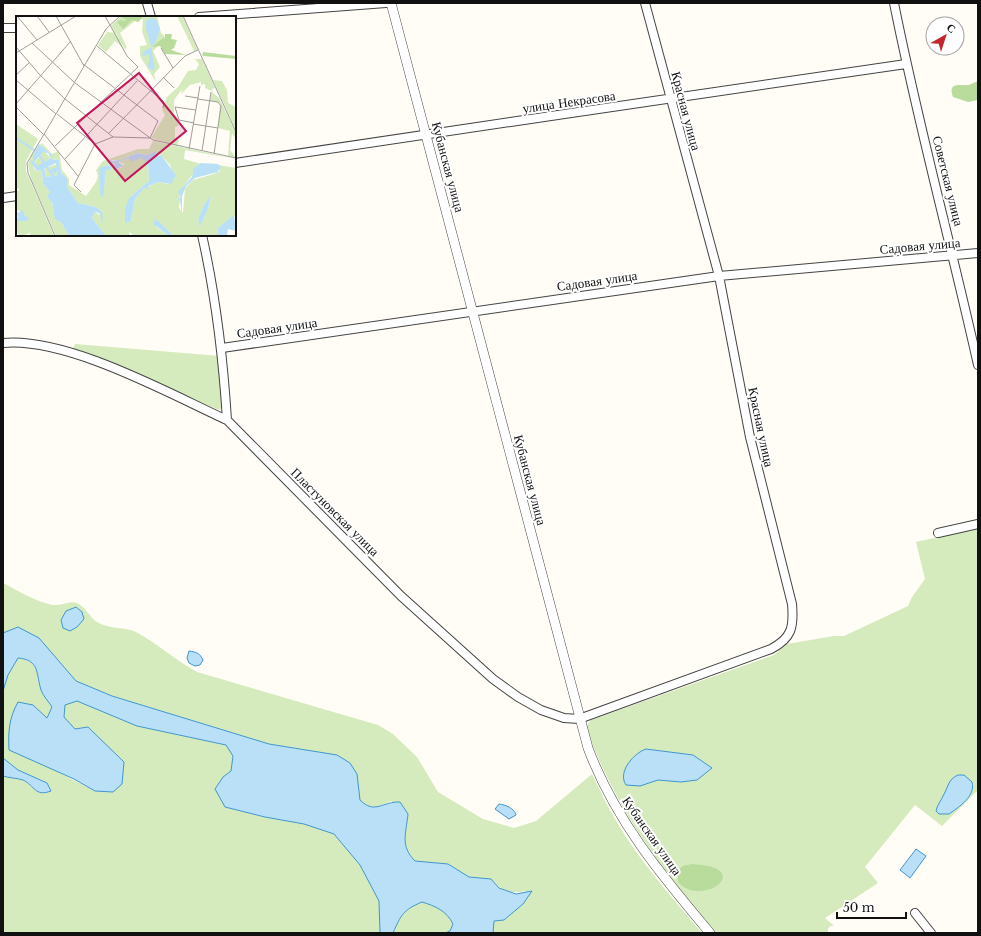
<svg xmlns="http://www.w3.org/2000/svg" width="981" height="936" font-family="'Libre Baskerville',serif">
<style>
.green{fill:#d5ebbd;fill-rule:evenodd}
.forest{fill:#b9dc9c}
.water{fill:#b9e0f7;stroke:#3f96cf}
.lines{fill:none;stroke-linecap:round;stroke-linejoin:round}
.minor-casing{stroke:#444;stroke-width:10}
.tertiary-casing{stroke:#444;stroke-width:10}
.minor{stroke:#fff;stroke-width:8}
.tertiary{stroke:#fff;stroke-width:9}
.labels{text-anchor:middle;dominant-baseline:central;stroke-width:4;stroke-linejoin:round;paint-order:stroke}
.street-label{font-size:13px;fill:#111;stroke:#fff}
.inset-river{fill:none;stroke:#b9e0f7;stroke-width:2}
.inset-road{fill:none;stroke:#a09f9a;stroke-width:1}
.view{fill:#c2185b;fill-opacity:0.15;stroke:#c2185b;stroke-width:2}
.inset-edge{fill:none;stroke:#111;stroke-width:2}
</style>
<rect width="100%" height="100%" fill="#fffdf5"/>
<!-- green -->
<path class="green" d="M75 344 220 356 223 407 219 410 73 349Z
M978 528V790L942 826 915 805 865 867 878 883 825 918 834 926H830L828 929V933H716C661 868 615 809 586 727L591 720 774 655 787 644 834 636H844L908 606 912 597 925 579 916 542ZM646 749 693 755 712 768C694 781 679 782 658 780Z
M3 583C19 591 36 602 53 605 62 606 69 600 77 603 87 608 89 617 97 622 110 630 125 626 138 633 159 645 177 661 197 672L378 725 393 734 417 757 438 792 483 819 514 828 536 821 592 774C598 786 603 798 610 810 634 855 669 894 702 933H493L494 921 504 920 523 904 525 891C511 895 500 890 491 879L469 877 448 864 415 861C400 846 406 834 408 814L391 801C378 807 371 811 360 800L357 774 350 763 337 755 269 744 112 696 76 681 57 660 18 627 3 633Z
M18 658C40 662 36 673 41 690 43 696 49 702 52 707L47 718 33 705 42 764 95 791 124 763 106 747 75 730 64 717 65 705 77 700C125 723 174 734 226 745L233 756 231 771 223 777 225 807 265 817 304 824 334 834 360 865 379 901 380 933H3V776L23 780 37 791 47 783 18 770 3 758V691L8 675Z
M422 902C435 906 447 911 453 924L450 931 445 933H393C401 915 403 910 422 902Z"/>
<!-- forest -->
<path class="forest" d="M978 81V100L968 102 953 97C947 81 961 86 969 85 972 84 975 82 978 81Z
M692 864C700 865 710 865 717 869 738 881 697 904 678 882V870L683 866Z"/>
<!-- water -->
<path class="water" d="M76 607 82 612 84 619 77 627 70 631 63 628 61 620 66 611Z
M18 627 39 638 76 681 112 696 269 744 337 755 350 763 357 774 360 800C375 815 383 801 400 802L408 814C406 834 400 846 415 861L448 864 469 877 491 879 499 888 516 894 532 891 523 904 504 920 494 921 493 933H445L450 931 453 924C447 911 435 906 422 902 403 910 401 915 393 933H380L379 901 360 865 334 834 304 824 265 817 225 807 215 789 223 777 231 771 233 756 226 745 137 726 77 701 65 705 64 717 75 729 88 727 124 762 122 784 113 792 95 791 74 779 9 750C8 732 9 718 18 702L33 705 47 718 52 707C49 702 43 696 41 690 36 674 40 660 18 658L8 675 3 691V633Z
M189 651C196 652 200 653 203 660L200 665 195 666 189 663 187 658Z
M646 749 693 755 712 768 697 780 681 782 658 780 640 786 626 785C617 772 634 753 646 749Z
M3 758 18 770 47 783 51 791C35 797 35 786 23 780 17 778 9 778 3 776Z
M958 775H964L972 782C976 796 959 807 949 814H939L936 811C937 805 941 801 943 796 948 788 948 779 958 775Z
M499 804C506 805 514 808 516 815L509 819 495 809Z
M916 849 926 856 910 878 900 870Z"/>
<g class="lines">
<!-- minor casing -->
<g class="minor-casing">
<path id="minor" d="M147 3 151 17
M894 3C918 124 951 244 978 365
M199 17 386 3
M3 28H17
M235 163C458 128 683 98 906 64
M3 198 17 196
M202 235C216 297 223 356 227 420L401 596 493 679 518 697 541 710 564 718 579 719 771 649C792 638 794 627 792 604L750 437 719 276 645 3
M3 343C67 337 168 393 227 420
M222 348 719 276 978 253
M938 533 978 524
M915 913 931 933"/>
</g>
<!-- tertiary casing -->
<g class="tertiary-casing">
<path id="tertiary" d="M391 3 588 748C615 820 662 876 710 933"/>
</g>
<!-- minor -->
<use href="#minor" class="minor"/>
<!-- tertiary -->
<use href="#tertiary" class="tertiary"/>
</g>
<g class="labels">
<!-- street labels -->
<g class="street-label">
<text transform="translate(569 102) rotate(-8)">улица Некрасова</text>
<text transform="translate(686 111) rotate(75)">Красная улица</text>
<text transform="translate(448 167) rotate(75)">Кубанская улица</text>
<text transform="translate(948 181) rotate(76)">Советская улица</text>
<text transform="translate(920 246) rotate(-5)">Садовая улица</text>
<text transform="translate(597 281) rotate(-8)">Садовая улица</text>
<text transform="translate(277 328) rotate(-8)">Садовая улица</text>
<text transform="translate(761 427) rotate(78)">Красная улица</text>
<text transform="translate(530 480) rotate(75)">Кубанская улица</text>
<text transform="translate(335 512) rotate(45)">Пластуновская улица</text>
<text transform="translate(652 836) rotate(55)">Кубанская улица</text>
</g>
</g>
<!-- overview -->
<g transform="translate(16 16)">
<rect width="220" height="220" fill="#fffdf5"/>
<path d="M105 0H141L145 17 150 22 137 35 144 51 138 58 140 66 124 40V30L131 29 126 16 127 3 119 5 104 17 111 32 109 33 95 10ZM161 0H166L182 34 178 35ZM91 16 100 17 108 33 99 25 90 36 82 29ZM179 43H186L199 72 196 73 197 77 203 82 220 117V123L216 117 214 134 220 142 212 140 214 115 202 112 204 87 194 85 196 75 189 72V68L185 69V66L174 69 165 78 166 73 158 84V97L163 105 162 110 159 111V122L163 124 161 130 135 122 149 99 146 94 151 81 162 71 172 55 180 54 183 48ZM197 64 206 65 211 74 212 87 220 91V114ZM0 108 22 123 10 145V155L38 220H13L15 217 4 220 0 216 1 204 11 201 0 193V175L4 174 0 171ZM137 125 220 143 169 134 168 143 185 148 166 172 163 180 165 182 160 183 164 184 163 192 167 197 169 172 177 164 198 158 204 155 203 149 220 152V199L202 212 201 220H158L139 203 140 211 153 220H119L113 216 114 220H90L76 202 79 196 86 201V196L80 191 62 187 51 171 52 163 45 157 43 144 36 143V139L24 129 26 127 36 138 43 135 46 154 53 163V169L70 180 80 166 82 160 80 154 87 145 122 133H133ZM139 136V140L144 138 154 149 158 159 155 165 153 163V168L143 166 128 172 119 183 115 205 113 182 133 165 132 146 128 142H113L102 146 108 148 107 151 100 153V148L96 147 95 153 90 155 89 166 84 177V158L90 149 95 151 96 144H104L121 137 131 139ZM195 181 192 193 184 211 182 203 189 187ZM24 131 35 142 21 151 18 146 25 139 18 140ZM17 135V150L19 154 26 155 27 168 34 176 39 202 45 206 53 220H40L15 163 12 148ZM41 148V151L36 158 42 152V159L30 161 28 153Z" fill="#d5ebbd" fill-rule="evenodd"/>
<path d="M108 0H128L122 6 116 4 107 13 101 6 104 4 109 5 110 3 106 2ZM149 18H156L155 23 161 24 158 32 155 34 170 39 149 38 144 30 136 31 147 22 149 23ZM187 36 220 40V43L188 40 186 39Z" fill="#b9dc9c"/>
<path d="M134 2 140 3 144 13 139 28 135 30 130 13V5ZM135 31 139 53 136 54 132 51 134 38 127 40 126 37ZM23 128 36 139V143L43 144 45 157 52 163 51 171 62 187 80 191 86 196 87 207 83 197 79 196 76 202 90 220H53L45 206 39 203 36 186 31 181 34 176 27 168 26 155 20 154 14 145H17V139ZM27 136 32 137 35 142 21 150 18 146ZM40 147 41 151 35 153 36 157H40L42 152V159L30 161 28 153ZM140 135 139 140 145 139 160 159 155 168 143 166 132 170 133 173 128 172 119 183 115 205 109 207V193L113 182 133 165 132 146 124 142 116 146 113 142 102 146 108 150 100 153 98 149 100 148 96 147 95 153 90 155 87 182 84 177 83 152 91 149 94 151V145L104 144 121 137 131 139ZM185 147 202 148 205 151 202 156 179 162 170 170 166 180V198L164 184 160 183 165 182 162 176 176 161 178 152ZM195 180 192 193 184 211 182 203 189 187ZM0 194 2 197 7 194 8 199 13 202 11 205H0L2 201ZM218 199 220 215 212 213 211 220H201L202 212ZM139 203 142 205 158 220H153L137 208Z" fill="#b9e0f7" fill-rule="evenodd"/>
<path class="inset-river" d="M0 122 21 136 39 163"/>
<path class="inset-road" d="M1 0 21 24M21 0 33 16M40 0 68 50M167 0 220 116M16 27 59 67 137 124 220 142M81 30 148 86 147 92M0 31 24 59 49 83 97 121 134 122 142 105 67 48M145 32 157 52M0 37 60 0M0 59 13 47M147 61 158 72M0 64 40 98M169 80 182 82M182 83 202 86 205 90 198 138M0 88 54 26M0 91 27 118M41 98 79 128M178 107 163 104 159 91 180 94M177 108 202 112M93 117 169 40 182 34M28 118 62 160M39 130 122 51 111 40 89 0M173 133 184 70M186 135 195 76M49 143 121 65M65 176 58 169 79 128 97 121M39 220 12 157 11 147 90 13 104 0"/>
<path class="view" d="M123 57 170 115 109 165 61 107Z"/>
<rect width="220" height="220" class="inset-edge"/>
</g>
<!-- border -->
<rect width="981" height="936" fill="none" stroke="#111111" stroke-width="8"/>
<!-- north arrow -->
<g transform="translate(945 36) rotate(39)"><circle r="19" fill="#ffffff" stroke="#a0a0a0"/>
<path d="M0-3L7 15L0 10L-7 15Z" fill="#c4262e"/>
<text y="-6" font-size="11" font-weight="bold" text-anchor="middle" fill="#111111">С</text>
</g>
<!-- scale -->
<path d="M837 912v6h69v-6" fill="none" stroke="#111111" stroke-width="2"/>
<text x="843" y="912" font-size="12" fill="#111111" stroke="#ffffff" stroke-width="3" paint-order="stroke">50 m</text>
</svg>
